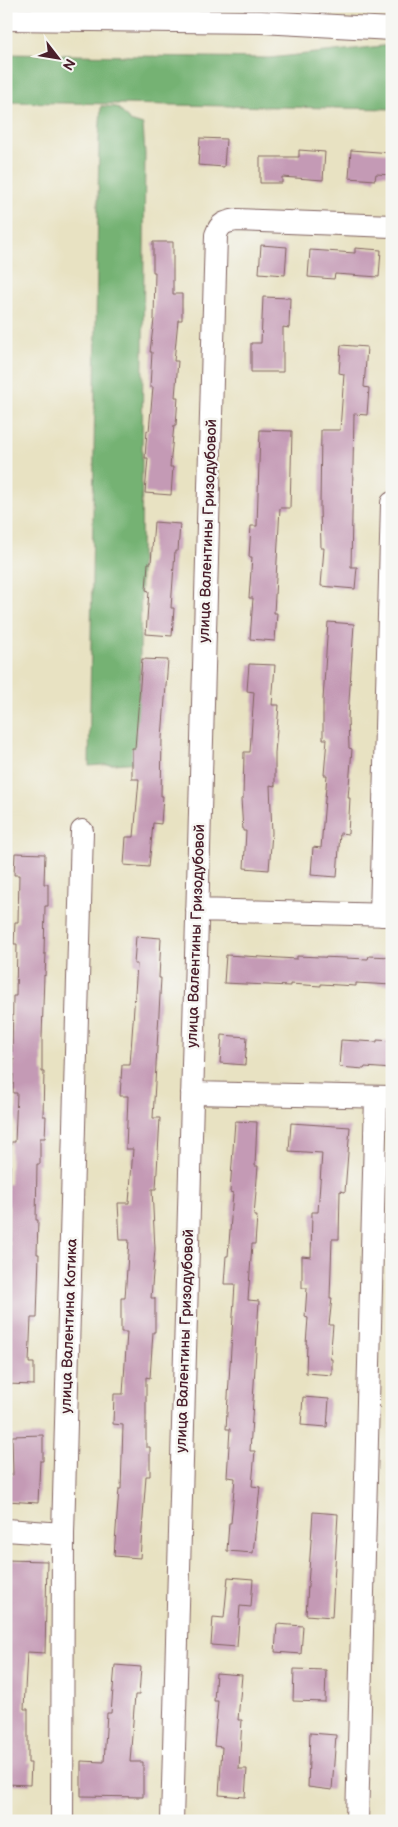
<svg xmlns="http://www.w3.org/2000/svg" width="398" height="1827" font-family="'Balsamiq Sans',sans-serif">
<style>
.forest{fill:#75b273;stroke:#60684f}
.building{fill:#c49ab5}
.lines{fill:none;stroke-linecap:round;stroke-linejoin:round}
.minor-casing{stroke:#816360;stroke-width:24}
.minor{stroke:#fff;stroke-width:22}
.labels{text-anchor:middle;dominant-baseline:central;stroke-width:5;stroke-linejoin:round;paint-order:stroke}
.street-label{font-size:15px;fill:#4a1f2b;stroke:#f6f6f2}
</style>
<rect width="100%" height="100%" fill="#f6f6f2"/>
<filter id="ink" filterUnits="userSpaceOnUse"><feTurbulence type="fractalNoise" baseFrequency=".02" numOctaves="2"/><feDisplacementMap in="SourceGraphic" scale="10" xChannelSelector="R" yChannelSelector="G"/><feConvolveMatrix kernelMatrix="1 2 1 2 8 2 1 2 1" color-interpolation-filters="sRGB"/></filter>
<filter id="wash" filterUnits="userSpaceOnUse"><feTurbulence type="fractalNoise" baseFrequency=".0096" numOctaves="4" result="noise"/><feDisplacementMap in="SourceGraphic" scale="20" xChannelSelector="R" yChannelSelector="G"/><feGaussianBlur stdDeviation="1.12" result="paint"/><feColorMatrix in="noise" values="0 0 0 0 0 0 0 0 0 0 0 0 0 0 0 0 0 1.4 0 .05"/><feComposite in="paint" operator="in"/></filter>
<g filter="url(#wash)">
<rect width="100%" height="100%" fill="#e8e2c2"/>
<!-- forest -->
<path class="forest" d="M392 45V109L6 102V54L269 58Z
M101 106 117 107 130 121 143 125 145 154 139 762 89 766 99 139Z"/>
<g id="blocks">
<!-- building -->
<path class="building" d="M200 138 226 139 224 167 198 165Z
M299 150 325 152 323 180 282 177V183H260V157H299Z
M351 150 392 153V175L376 174 375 180 349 178Z
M153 242H173V294H182V320H178L174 361H178L175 397H178L176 425H174L170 467H173L171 495 145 493 148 458H145L147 430 149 431 153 387H150L152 352H150L154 319 155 272H153Z
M261 245 287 247 285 275 259 273Z
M355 248 381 250 379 277 335 274 334 279 308 277 310 250 355 253Z
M263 297 290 298 289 328 283 327V372H251V343H261Z
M341 345 367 347 364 387 369 388 367 415 354 414 351 567H357L355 589 321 586 324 548H321L320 507 321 430H340L344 374 339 373Z
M260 430 292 431 290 508H280L274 613H277L275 641 250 639 253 598H249L252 557H249L251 526H257Z
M154 522 180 524 178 551H175L171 608H174L172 636 146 634 149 591 146 590 148 563H151Z
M328 622 354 624 348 717 349 748 352 749 348 798H350L348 834 340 833 337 877 311 875 313 847 321 848 327 775H324L327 739H323V700Z
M142 659 168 660 162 738 161 796H163L161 824 153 823 149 867 124 865 126 837H134L139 779H132V748H135Z
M249 664 275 665 272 705H279L275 753V786L270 785 272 833 269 870 244 868 246 831H243L241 799H243L244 752H250L254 692 247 691Z
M15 853 45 854 44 884H48V906H45L44 954H46L45 976 44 975 42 1038V1072H44L43 1116H46L45 1138H40V1164H37L36 1220H38L37 1254H39L37 1318H31L29 1363H34V1385L6 1384V1333L10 1241H8L9 1206H7V1184H10L11 1142H15L17 1093H13L14 1059H12L13 996H16L17 944H14L15 922H18L19 875H14Z
M136 936 161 938 159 978H161L153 1118H160L156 1189H152L155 1249 151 1298H155V1332H153L150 1378 146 1377V1447H150V1476H146L140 1558 114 1556 119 1489H121L123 1425 113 1424 114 1394H123L127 1332H121V1298H125L129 1240H120L118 1203H129L133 1149H126L128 1096H120L122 1065H130L137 964H134Z
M226 955 297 959V956L368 959 369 956 392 957V985L356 983V986L321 984V986L290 984V986L224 983Z
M222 1035 247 1037 245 1065 220 1063Z
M341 1040 377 1042V1040L392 1041V1069L365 1067 364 1069 339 1067Z
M235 1121 257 1122 255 1166H258L254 1216H257L255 1244H252L248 1300 259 1301 250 1451H255L252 1486 260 1487 253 1553 227 1551 229 1523H231L235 1478 227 1477 230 1429H226L235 1284H224L226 1256H228L233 1193 230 1192Z
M291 1123 350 1127 345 1192 340 1191 339 1239H332L330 1298H332L329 1325H333L330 1359H332V1375L306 1373 307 1344H306L308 1318 305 1317 307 1288H302V1256L311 1257 312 1212H318L322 1153 289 1151Z
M303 1397 329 1399 327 1427 301 1425Z
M43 1435V1461H40L38 1503 7 1501 9 1475H13L12 1436Z
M313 1512 338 1514 332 1617 306 1615Z
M6 1560 47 1561 45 1653 27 1652 24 1709H28V1763H31L30 1785 6 1784Z
M228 1577 253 1579 251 1607 240 1606 237 1647 211 1645 213 1617 224 1618Z
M277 1624 303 1626 301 1654 275 1652Z
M115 1665 141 1667 139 1695H135L130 1762H143V1797L81 1796V1761L104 1762 107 1713H111Z
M294 1669 326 1670 325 1702 293 1701Z
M216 1673 242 1675 238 1720H242L239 1769H247L245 1797 219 1795 222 1747 214 1746 218 1701H214Z
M310 1733 336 1735 332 1790 308 1787Z"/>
</g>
</g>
<g filter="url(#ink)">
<use href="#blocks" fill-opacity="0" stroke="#816360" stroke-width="1"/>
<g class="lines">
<!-- minor casing -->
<g class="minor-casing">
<path id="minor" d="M6 19 261 22 392 29
M197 910 392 915
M381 915 392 503
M192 1093 392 1097
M6 1530 63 1534
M62 1821 63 1534 82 831
M172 1821 216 235C220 223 225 222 237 220L392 226
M357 1821 376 1097"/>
</g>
<!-- minor -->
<use href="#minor" class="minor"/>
</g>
</g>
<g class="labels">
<!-- street labels -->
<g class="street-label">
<text transform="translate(208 531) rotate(-88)">улица Валентины Гризодубовой</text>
<text transform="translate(196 936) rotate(-88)">улица Валентины Гризодубовой</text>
<text transform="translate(69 1326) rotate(-88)">улица Валентина Котика</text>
<text transform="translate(185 1341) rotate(-88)">улица Валентины Гризодубовой</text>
</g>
</g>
<!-- margin -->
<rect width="398" height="1827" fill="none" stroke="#f6f6f2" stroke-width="25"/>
<!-- north arrow -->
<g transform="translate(58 58) rotate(121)" stroke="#f6f6f2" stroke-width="4" paint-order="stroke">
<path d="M0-4L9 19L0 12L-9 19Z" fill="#4a1f2b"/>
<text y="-8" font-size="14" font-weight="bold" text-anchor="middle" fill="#4a1f2b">N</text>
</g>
</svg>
